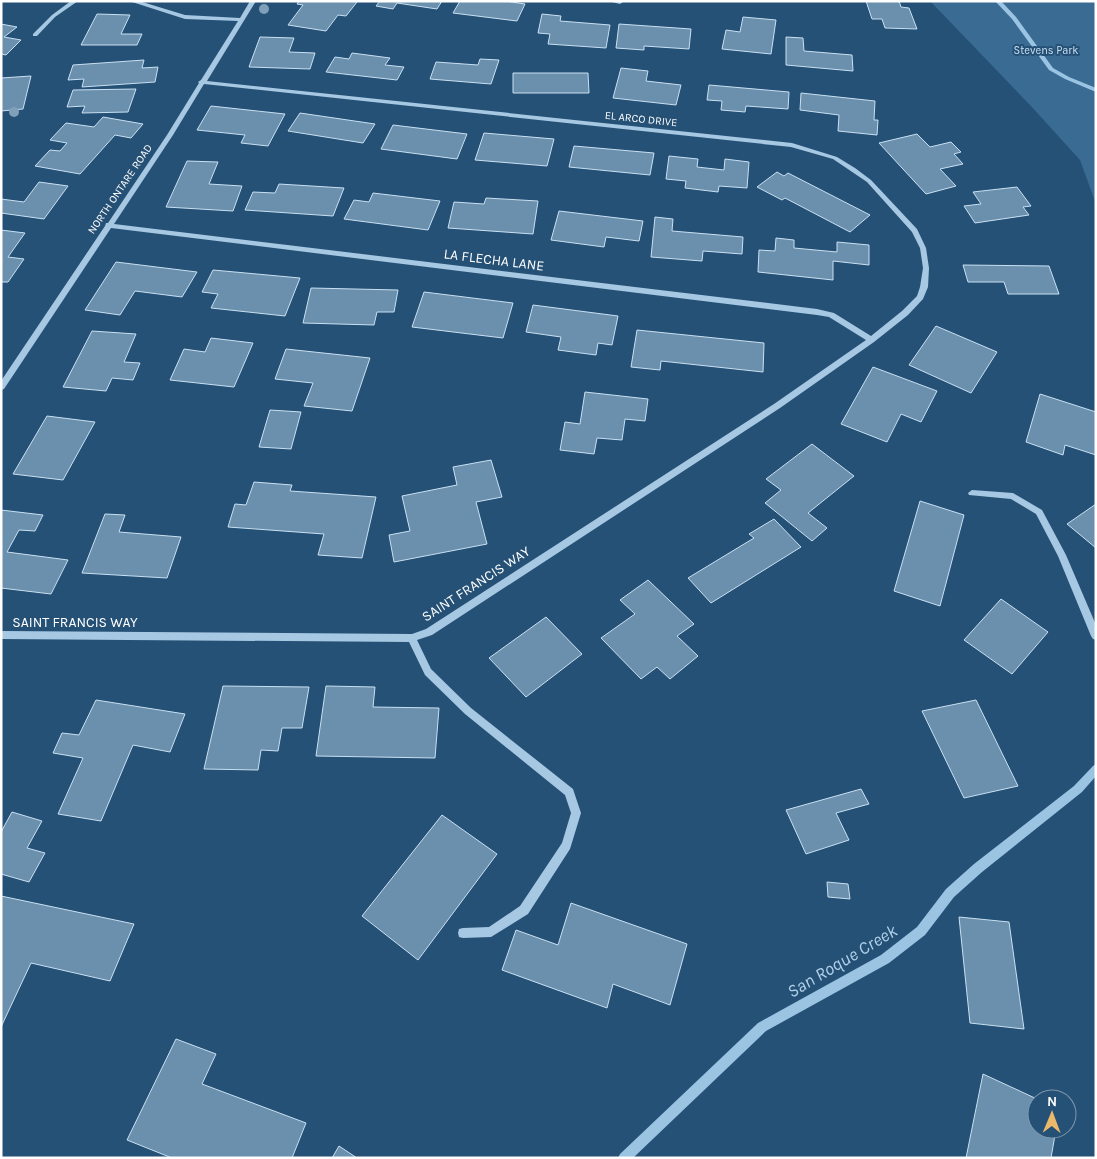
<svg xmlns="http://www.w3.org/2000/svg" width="1097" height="1159" font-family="Karla,sans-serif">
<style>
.green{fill:#396b93}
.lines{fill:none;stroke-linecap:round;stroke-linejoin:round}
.stream{fill:#9bc4e3;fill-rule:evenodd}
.building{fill:#6a90ae;stroke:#c9e0f2}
.minor{fill:#a6c8e2;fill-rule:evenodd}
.tree{fill:#80a0ba}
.labels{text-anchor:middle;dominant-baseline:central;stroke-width:4;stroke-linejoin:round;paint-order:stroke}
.far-park-label{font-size:11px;fill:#c9e0f2;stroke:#265176}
.far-street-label{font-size:11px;fill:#fff;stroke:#265176}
.street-label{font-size:14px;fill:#fff;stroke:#265176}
.near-water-label{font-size:18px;font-style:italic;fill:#b1d1ea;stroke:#265176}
</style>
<rect width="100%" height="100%" fill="#265176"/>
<!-- green -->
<path class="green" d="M930 1H1096V204L1080 160 1030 105Z"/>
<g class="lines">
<!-- stream -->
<path class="stream" d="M995 1H1001L1016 17 1053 68 1069 77 1096 88V92L1065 79 1049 70 1012 19Z
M1096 764V776L1082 792 982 872 954 897 925 935 889 963 766 1031 633 1158H618L620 1154 758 1023 881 955 917 927 946 889 974 864 1074 786 1093 766Z"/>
</g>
<!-- building -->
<path class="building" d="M299 1H355L357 2 346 16 338 15 326 31 288 25 303 5 297 4Z
M380 1H442L437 9 397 3 393 9 376 6Z
M460 1H505L525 4 517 21 453 13Z
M866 1H899L901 7 909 8 917 29 885 28 882 19H872Z
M97 14 130 15 121 34H142L137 45H81Z
M542 14 561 16 560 21 610 25 606 48 548 44 550 34 538 33Z
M743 17 776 20 771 54 722 49 726 30 740 32Z
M1 24 17 27 4 37 21 40 6 55 1 54Z
M619 24 691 29 689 49 644 46V50L616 48Z
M260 37 294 38 289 52 315 53 310 69 249 67Z
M786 37 803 38 804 51 852 55 853 71 786 65Z
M352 53 390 58 385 65 404 67 397 80 326 72 335 57 349 59Z
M480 59 499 60 491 84 430 79 436 62 478 65Z
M144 60 142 68 158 67 155 82 82 87 84 79 68 80 73 65Z
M621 68 648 71 646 81 681 85 676 105 613 98Z
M513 73H588L589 93H513Z
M31 76 23 109 1 111V78Z
M709 85 789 92 788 109 746 106 745 112 721 110 722 101 707 100Z
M136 89 128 112 82 113 85 106 67 107 73 90Z
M801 93 875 101 874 120H878L877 135 838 131 839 115 800 110Z
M211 106 285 114 268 146 241 143 245 135 197 130Z
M300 113 375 124 363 143 288 131Z
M103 117 143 124 131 138 115 135 80 174 35 166 50 150 60 151 67 143 50 140 66 123 94 127Z
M393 125 467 134 457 159 381 149Z
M484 133 554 139 547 166 475 160Z
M917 134 930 147 951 142 961 152 954 154 963 164 940 169 956 186 926 194 879 143Z
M574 146 654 153 650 175 569 167Z
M669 156 698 159 697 167 724 170 725 159 749 162 747 188 719 186 718 192 685 188 686 181 666 179Z
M187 161 218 162 209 184 242 186 233 211 166 207Z
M777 172 784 176 788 173 870 215 850 232 785 198 782 200 757 187Z
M39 182 68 186 44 219 1 213V199L24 202Z
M279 184 344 188 333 216 245 210 253 192 275 193Z
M1017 187 1031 206 1023 207 1029 215 975 223 964 206 981 204 973 192Z
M373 193 440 201 428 230 344 219 354 200 369 202Z
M486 198 538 201 533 234 448 228 454 202 484 204Z
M559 211 643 221 639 241 606 237 604 247 551 240Z
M655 217 673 219 672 231 743 237 742 254 703 251 702 261 651 257Z
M1 230 25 233 8 257 24 259 8 282H1Z
M776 238 794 240V248L837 252V242L869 245V265L833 261V280L758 272 759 250 775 251Z
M116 262 197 272 182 297 135 291 120 315 85 310Z
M963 265 1049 266 1059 294H1008L1004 282H968Z
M213 270 300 278 285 316 211 308 218 294 202 292Z
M311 288 398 290 394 312H377L374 325 303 323Z
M424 292 513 303 503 338 412 327Z
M533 305 618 316 612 345 598 343 596 355 558 350 561 337 526 332Z
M936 326 997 352 971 393 909 365Z
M637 330 764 343 763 372 661 361 660 370 631 367Z
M92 331 136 334 124 362 140 363 133 380 112 378 106 391 63 387Z
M211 338 253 343 234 387 170 380 184 349 205 352Z
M286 349 370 358 352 411 304 406 313 383 275 379Z
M873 367 937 391 921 422 901 414 887 442 841 424Z
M585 392 648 399 645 421 625 419 622 440 597 438 594 454 560 450 565 422 580 424Z
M1040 394 1096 412V455L1065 445 1063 455 1026 442Z
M270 410 301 412 291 449 259 447Z
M47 416 95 422 63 480 13 474Z
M812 444 854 476 808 513 827 528 812 541 765 503 781 490 766 479Z
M491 460 502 497 476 502 487 544 394 562 389 535 410 531 402 496 457 485 453 467Z
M254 482 292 485 290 491 376 497 362 558 318 555 324 534 228 527 235 504 246 505Z
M920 501 964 515 940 606 894 591Z
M1096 504V548L1067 524Z
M1 510 43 515 35 531 19 530 7 552 68 560 51 594 1 588Z
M105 514 125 515 119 532 181 537 167 578 82 573Z
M774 519 801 547 711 603 688 578 754 538 749 534Z
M648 580 694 624 677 636 698 656 670 679 657 667 641 679 601 638 635 614 620 600Z
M1001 599 1048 632 1012 674 964 640Z
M546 617 582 654 526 697 489 658Z
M223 686 309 687 302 728H282L278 751 261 750 258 770 204 769Z
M326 686 375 687 373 707 439 708 435 758 316 756Z
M96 700 185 714 170 752 133 745 101 821 58 814 83 758 53 753 62 733 79 735Z
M976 700 1018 786 964 798 922 711Z
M861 789 869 804 836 813 849 840 806 854 786 810Z
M12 812 42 821 27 848 45 853 29 882 1 874V832Z
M442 815 497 854 418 960 362 916Z
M827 882 848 884 850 899 828 897Z
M1 896 134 924 110 981 31 963 1 1027Z
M571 903 687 944 670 1005 613 984 607 1008 502 970 516 930 558 945Z
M959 917 1009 922 1024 1029 970 1023Z
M176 1039 216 1054 202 1084 306 1123 292 1158H172L127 1140Z
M983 1074 1037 1099V1129H1056L1051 1158H966Z
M339 1146 357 1158H332Z"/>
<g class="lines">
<!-- minor -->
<path class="minor" d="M71 1H78L55 17 37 36H33V34L52 15Z
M129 1H139L185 15 240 18 250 1H256L207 81 792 143 837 157 855 168 871 180 917 229 926 248 929 268 928 287 923 299 908 315 874 342 780 408 432 635 417 640 431 669 471 708 573 789 581 813 570 849 528 914 491 937 463 938 459 937 458 933 459 929 463 928 489 927 520 906 562 843 571 813 565 795 465 714 425 675 409 642 1 639V631L412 634 426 629 774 404 866 340 829 317 817 315 111 228 4 389 1 390V381L105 226 106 223H108L167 135 199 83 198 82 201 80 238 21 185 19ZM204 84 791 147 833 159 867 182 912 232 920 248 923 268 920 287 917 296 902 311 871 336 834 313 817 309 114 224 173 135Z
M608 1H622L623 2 620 4Z
M972 490 1013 493 1042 510 1066 555 1096 625V640L1093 639 1091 636 1058 556 1036 514 1011 499 969 495 968 493Z"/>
</g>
<!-- trees -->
<g class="tree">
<circle cx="264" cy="9" r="5"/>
<circle cx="14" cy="112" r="5"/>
</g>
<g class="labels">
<!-- far-park labels -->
<g class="far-park-label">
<text x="1046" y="50">Stevens Park</text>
</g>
<!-- far-street labels -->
<g class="far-street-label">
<text transform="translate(641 119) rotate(6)">EL ARCO DRIVE</text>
<text transform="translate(120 189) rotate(-56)">NORTH ONTARE ROAD</text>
</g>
<!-- street labels -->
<g class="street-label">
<text transform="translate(494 260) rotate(7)">LA FLECHA LANE</text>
<text transform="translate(476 584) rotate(-33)">SAINT FRANCIS WAY</text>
<text x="75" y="622">SAINT FRANCIS WAY</text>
</g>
<!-- near-water labels -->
<g class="near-water-label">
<text transform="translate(842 961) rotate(-31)">San Roque Creek</text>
</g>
</g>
<!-- border -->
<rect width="1097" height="1159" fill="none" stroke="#ffffff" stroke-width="5"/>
<!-- north arrow -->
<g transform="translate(1052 1114) rotate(1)"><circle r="24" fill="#265176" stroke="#7d97ad"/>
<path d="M0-4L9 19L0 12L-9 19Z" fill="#ebb96c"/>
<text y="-8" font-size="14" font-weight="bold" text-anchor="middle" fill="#ffffff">N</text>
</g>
</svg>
